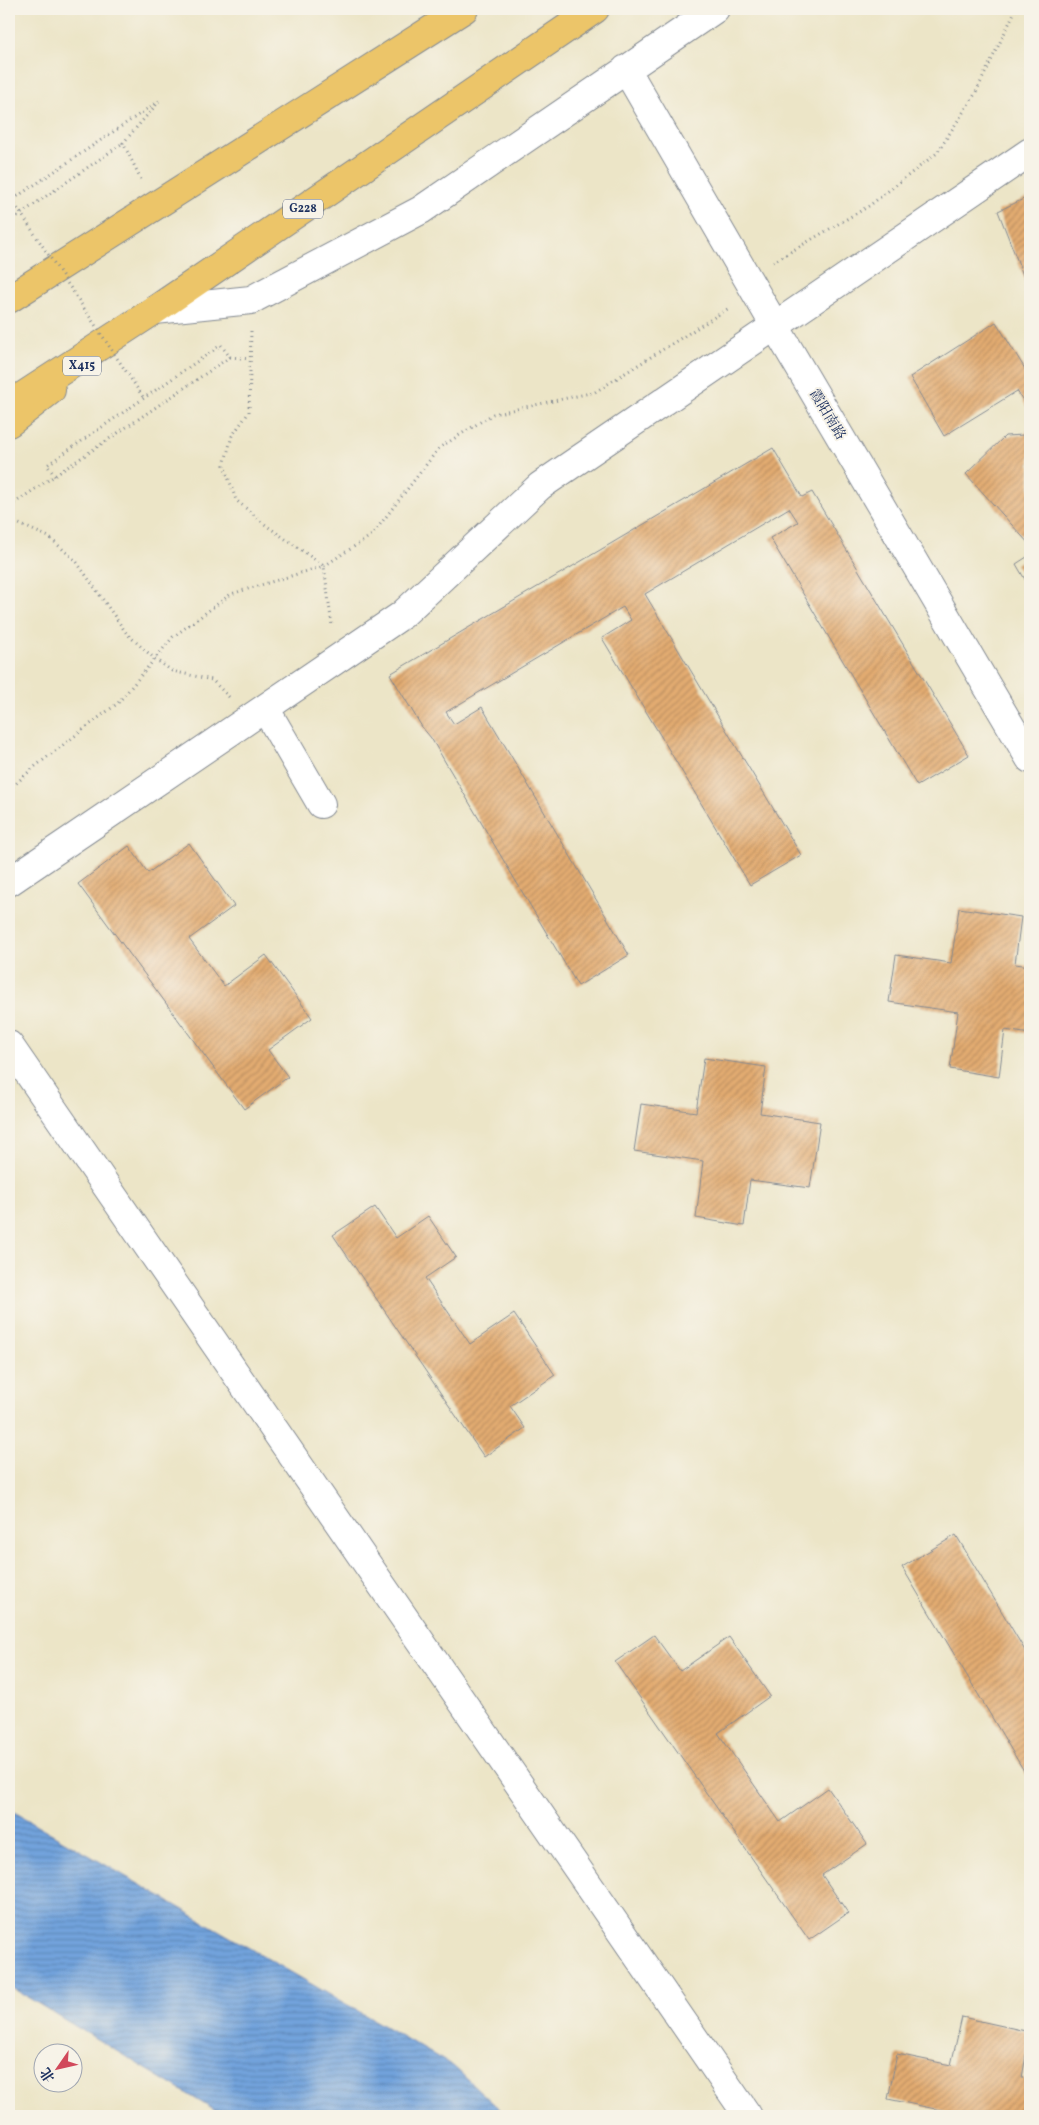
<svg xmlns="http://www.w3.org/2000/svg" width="1039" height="2125" font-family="Vollkorn,'Noto Serif SC',serif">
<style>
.water{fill:url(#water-rules);stroke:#46699d}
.building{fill:url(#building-hatch)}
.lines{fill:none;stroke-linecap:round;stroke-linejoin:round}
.minor-casing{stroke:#848a92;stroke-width:30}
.tertiary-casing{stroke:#848a92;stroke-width:30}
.primary-casing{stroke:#848a92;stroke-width:30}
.trunk-casing{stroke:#848a92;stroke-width:30}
.path{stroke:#848a92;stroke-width:3;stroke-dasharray:1 4;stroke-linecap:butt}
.minor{stroke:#fff;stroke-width:28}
.tertiary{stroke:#fff;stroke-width:28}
.primary{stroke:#ecc569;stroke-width:28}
.trunk{stroke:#ecc569;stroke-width:28}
.path-bridge{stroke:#848a92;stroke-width:3;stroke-dasharray:1 4;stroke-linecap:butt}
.labels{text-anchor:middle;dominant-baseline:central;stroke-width:4;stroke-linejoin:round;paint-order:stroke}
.shield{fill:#f7f3e8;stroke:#5d6a87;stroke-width:1}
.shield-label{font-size:12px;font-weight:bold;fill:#1b2f5e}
.street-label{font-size:14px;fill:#1b2f5e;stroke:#f7f3e8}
</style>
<defs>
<pattern id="water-rules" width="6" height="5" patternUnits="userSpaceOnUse" patternTransform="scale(1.25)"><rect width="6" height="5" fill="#72a3dc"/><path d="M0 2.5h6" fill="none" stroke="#5d85b6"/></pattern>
<pattern id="building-hatch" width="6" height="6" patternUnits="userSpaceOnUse" patternTransform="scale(1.25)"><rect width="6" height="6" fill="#e3ac71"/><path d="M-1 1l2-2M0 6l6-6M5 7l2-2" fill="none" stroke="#b78c60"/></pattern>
</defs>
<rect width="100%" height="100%" fill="#f7f3e8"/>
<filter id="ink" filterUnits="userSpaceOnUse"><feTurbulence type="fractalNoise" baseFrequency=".02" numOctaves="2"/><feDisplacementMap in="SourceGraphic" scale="10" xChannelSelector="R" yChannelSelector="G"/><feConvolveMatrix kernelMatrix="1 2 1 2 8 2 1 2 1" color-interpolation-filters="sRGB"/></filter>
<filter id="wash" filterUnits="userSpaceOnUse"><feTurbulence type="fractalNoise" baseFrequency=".0096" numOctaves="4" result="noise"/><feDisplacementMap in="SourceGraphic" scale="20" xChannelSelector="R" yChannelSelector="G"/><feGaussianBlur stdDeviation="1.12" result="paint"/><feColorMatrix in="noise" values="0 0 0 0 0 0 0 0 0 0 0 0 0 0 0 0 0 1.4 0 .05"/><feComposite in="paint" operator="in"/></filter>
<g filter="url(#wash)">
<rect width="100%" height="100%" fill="#ece5c7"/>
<!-- water -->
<path class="water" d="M9 1809 453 2066 507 2116H224L9 1986Z"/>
<g id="blocks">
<!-- building -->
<path class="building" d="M1030 196V293L998 211Z
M996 322 1030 377V412L1017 391 944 436 910 377Z
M1030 428V545L966 474 1005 436 1024 435Z
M773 448 802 497 812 492 969 755 917 786 770 538 798 522 789 508 645 594 801 855 750 885 602 638 631 620 623 607 446 712 454 724 482 707 629 955 578 986 431 738 422 727 390 674Z
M1030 555V588L1016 564Z
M189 843 234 906 189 939 224 986 266 955 312 1018 268 1050 288 1077 244 1109 78 884 129 846 148 873Z
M959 908 1021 917 1015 964 1030 966V1034L1005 1030 999 1077 950 1069 958 1012 889 1002 896 955 951 963Z
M704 1058 766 1067 760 1113 820 1122 810 1188 750 1180 744 1226 696 1218 703 1161 634 1151 641 1104 696 1112Z
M375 1207 396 1238 428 1216 456 1257 425 1278 470 1344 514 1314 555 1375 510 1406 525 1428 484 1457 333 1235Z
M956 1535 1030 1659V1781L902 1567Z
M654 1635 680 1671 729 1637 770 1696 718 1733 780 1822 828 1788 867 1844 822 1875 848 1913 809 1940 615 1662Z
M962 2017 1030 2032 1022 2078 1030 2080V2116H944L945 2111 888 2099 897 2054 951 2065Z"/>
</g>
</g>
<g filter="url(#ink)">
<use href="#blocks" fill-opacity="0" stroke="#848a92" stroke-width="1"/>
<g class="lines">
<!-- minor casing -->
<g class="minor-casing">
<path id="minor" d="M265 708 321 804
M9 882 402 615 540 486 1030 152"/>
</g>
<!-- tertiary casing -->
<g class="tertiary-casing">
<path id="tertiary" d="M626 69 775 326 1030 759
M155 310 251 300 421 210 715 9
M9 1045 748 2116"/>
</g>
<!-- primary casing -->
<g class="primary-casing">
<path id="primary" d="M9 423 51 390"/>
</g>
<!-- trunk casing -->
<g class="trunk-casing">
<path id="trunk" d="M9 299 464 9
M9 405 155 310 595 9"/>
</g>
<!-- path -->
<path class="path" d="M141 179 123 143 157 104
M9 202 159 101
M9 222 123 143
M773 262 869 206 937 153 975 94 1016 9
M251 331 249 412 232 436 224 465 236 500 267 526 324 566 332 626
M55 476 47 465 221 345 230 357 250 359
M229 697 212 680 172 671 155 659 127 634 76 561 49 537 10 520V506L230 357
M9 790 33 768 118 703 173 637 231 594 324 566 372 535 439 448 493 414 595 392 729 308"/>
<!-- minor -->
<use href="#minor" class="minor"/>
<!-- tertiary -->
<use href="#tertiary" class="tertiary"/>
<!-- primary -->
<use href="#primary" class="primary"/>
<!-- trunk -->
<use href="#trunk" class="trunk"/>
<!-- path-bridge -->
<path class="path-bridge" d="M12 200 143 397"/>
</g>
</g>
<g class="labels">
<!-- shield labels -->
<g class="shield">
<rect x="283" y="199.5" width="40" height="19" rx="4"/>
<rect x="63" y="356.5" width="38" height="19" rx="4"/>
</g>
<g class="shield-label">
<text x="303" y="209">G228</text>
<text x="82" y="366">X415</text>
</g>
<!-- street labels -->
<g class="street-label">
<text transform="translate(827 415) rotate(59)">霞阳南路</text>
</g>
</g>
<!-- margin -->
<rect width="1039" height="2125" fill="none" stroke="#f7f3e8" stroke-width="30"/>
<!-- north arrow -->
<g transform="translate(58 2068) rotate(236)"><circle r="24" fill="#f7f3e8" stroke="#9fa5b1"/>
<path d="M0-4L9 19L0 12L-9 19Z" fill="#d1495b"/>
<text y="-8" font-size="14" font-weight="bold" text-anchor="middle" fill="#1b2f5e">北</text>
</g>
</svg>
